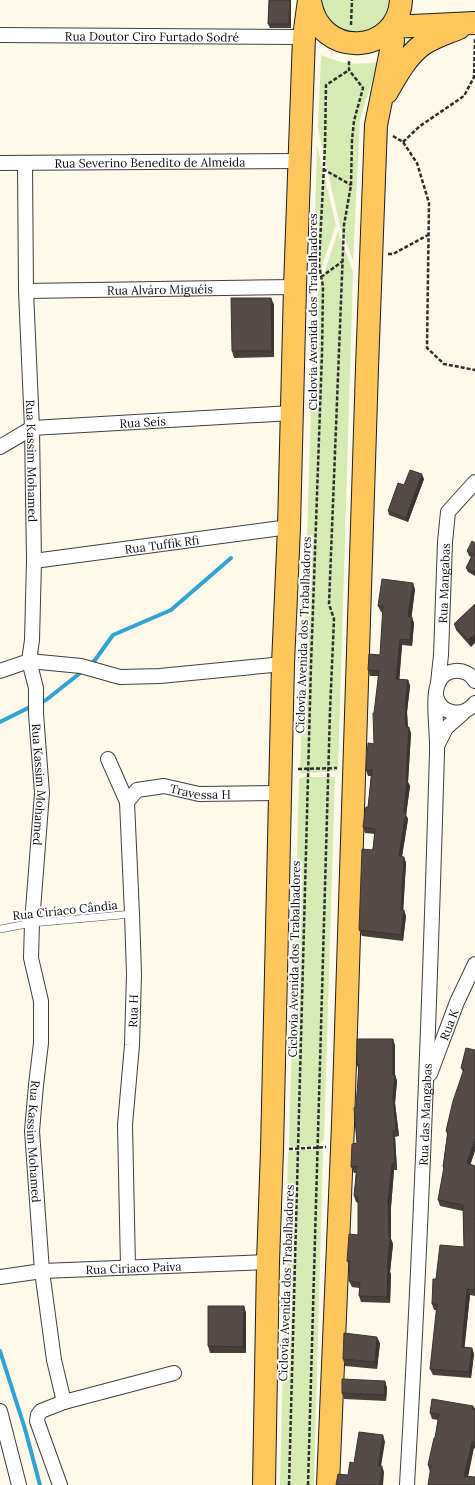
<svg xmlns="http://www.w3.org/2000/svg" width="475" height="1485" font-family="Lora,serif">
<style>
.green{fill:#d5ebb3}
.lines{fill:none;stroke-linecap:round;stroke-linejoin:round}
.stream{stroke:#30a2d3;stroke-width:4}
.service-casing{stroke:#3f3f3f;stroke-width:8}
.minor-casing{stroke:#3f3f3f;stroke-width:16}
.primary-casing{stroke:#1d1d1d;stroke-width:24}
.path{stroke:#2e2e2e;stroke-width:2.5;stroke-dasharray:4 2;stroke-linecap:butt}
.service{stroke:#fff;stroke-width:7}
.minor{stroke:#fff;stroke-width:14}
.primary{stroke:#ffc75b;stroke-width:22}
.wall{fill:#49403e}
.shaded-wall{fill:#3c3432}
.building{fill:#554b48;stroke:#3c3432}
.labels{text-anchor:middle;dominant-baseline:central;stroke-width:4;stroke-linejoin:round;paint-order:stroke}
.street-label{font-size:12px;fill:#0c0c0c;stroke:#fff}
</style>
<rect width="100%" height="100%" fill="#fff9ea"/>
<!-- green -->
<path class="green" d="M322 0H392C390 6 388 15 383 20 370 36 344 35 330 20 325 14 323 7 322 0Z
M321 55C346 65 352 65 378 62L360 119 353 260 340 226 318 128Z
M317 145 336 225 313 292Z
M338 231 353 272 338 771 301 774 300 770 314 305Z
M303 777H334L335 778 324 1140 319 1145 291 1147 289 1144 299 779Z
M321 1149 323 1151 314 1485H280L288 1153 290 1151Z"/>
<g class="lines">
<!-- stream -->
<path class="stream" d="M89 666 95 660 113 635 171 610 231 558
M40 703 46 700 84 670
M0 722 34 705
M0 1351 25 1429 40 1485"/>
<!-- service casing -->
<g class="service-casing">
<path id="service" d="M0 929 32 923 132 914"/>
</g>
<!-- minor casing -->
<g class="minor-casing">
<g id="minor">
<path id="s1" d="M0 35 304 37"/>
<path id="s2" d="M0 163 299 161"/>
<path id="s3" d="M25 163 26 291 32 428 34 561 32 640 29 661 36 688V714L42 793 32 923 31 958 41 1001V1043L36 1085 32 1131 42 1271 54 1360 64 1402"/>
<path id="s4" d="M26 291 295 287"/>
<path id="s5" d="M0 447 32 428 291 413"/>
<path id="s6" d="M34 561 289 527"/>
<path d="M0 671 29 661 81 666 120 677 160 676 283 664"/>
<path id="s7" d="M438 683 441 655 445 542 448 512 475 482"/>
<path d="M436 696C441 715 463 718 475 703"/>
<path d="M438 744 446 728 463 713"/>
<path d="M108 759 127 802 132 914 134 974 132 1045 125 1125 128 1267"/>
<path id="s8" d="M127 802 137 790 164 786 199 794 281 793"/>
<path id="s9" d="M430 1074 457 1002 475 964"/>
<path id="s10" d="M0 1277 42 1271 268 1262"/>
<path d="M0 1411 19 1485"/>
<path d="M60 1485 37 1421 38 1415 41 1411 64 1402 174 1373"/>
<path id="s11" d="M407 1485C421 1241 430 996 437 752 438 735 432 697 438 684 444 667 467 667 475 681"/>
</g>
</g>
<!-- primary casing -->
<g class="primary-casing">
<path id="primary" d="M310 1C319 60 398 55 401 0
M387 92C396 76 407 56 422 45 433 37 447 33 459 28
M264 1485 268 1262 272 1150 283 664 289 527 295 287 304 37 309 0
M328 1485 343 1125 367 368 376 125 393 41 391 27 475 23"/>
</g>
<!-- path -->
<path class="path" d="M351 25 352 0
M393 136 403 142 417 163 429 203 427 348 444 364 475 370
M403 142 420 126 464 96 474 77 475 39
M323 169 351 185
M388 254H393L428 235
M321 277 343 261
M298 769 337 768
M289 1149 326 1147
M289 1485 311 665 322 353 323 287 319 264 325 145 326 85 349 70
M308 1485 330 711 334 619 329 604 344 225 351 185 352 140 354 121 363 88 349 70V60"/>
<!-- service -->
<use href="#service" class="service"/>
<!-- minor -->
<use href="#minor" class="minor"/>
<!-- primary -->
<use href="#primary" class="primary"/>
</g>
<!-- wall -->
<path class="wall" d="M269 0H291V28H270L268 24Z
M271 298 274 305V357L234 358 232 351Z
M424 479 408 522 389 515 388 511 404 485Z
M475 543V576L468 572 466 568 471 557 469 556 467 551Z
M415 589 411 617 414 623 412 646 402 645 399 679 408 680 410 686 407 712 408 727 411 733 408 782 410 786 406 815 408 819 402 857H404L406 863 403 910 406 916 403 941 362 936 359 930 375 834 365 833 363 827 368 807 371 776H368L366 770 374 744 378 676H370L368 670 380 655 383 612H381L378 606Z
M475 604 471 647 456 630 454 624Z
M395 1045V1075L397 1081 395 1103 399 1136 395 1137 397 1170H394L391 1207V1239L393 1244 390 1272 391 1274 390 1303 361 1302 359 1296V1288L352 1287 349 1281 350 1267 347 1261 358 1235V1203L356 1202 354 1196 356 1173H354L351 1167 357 1143 356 1107 359 1071 357 1065Z
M466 1048 470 1165 475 1166V1296L470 1295 464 1347 472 1348 474 1354 471 1378 433 1375 430 1369 437 1310H434L432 1304 436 1279 464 1247 463 1211 440 1206 438 1200 444 1169 443 1167 447 1134 446 1131 463 1072 461 1068Z
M244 1306 246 1313V1353H210L208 1346Z
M380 1343 377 1369 345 1366 343 1359Z
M385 1381 387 1388 386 1401 344 1399 342 1393Z
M473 1406 475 1409V1449L474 1448 430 1472 428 1465 435 1438 438 1420 432 1419 430 1413Z"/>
<!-- shaded-wall -->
<path class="shaded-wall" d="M290 0H291V28L289 24Z
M271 298 274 305V357L272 351Z
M422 474 424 479 408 522 406 518Z
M413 583 415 589 411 622 408 616Z
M412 617 414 623 412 646 410 640Z
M475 634V643L471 647 468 640Z
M400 639 402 645 399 685 396 679Z
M408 680 410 686 407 712 408 733 406 727 405 706Z
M409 727 411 733 408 782 410 786 406 815 408 819 401 862 399 856 404 812Z
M404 857 406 863 403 915 401 910Z
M404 910 406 916 403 941 401 935Z
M393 1039 395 1045V1075L397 1081 395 1103 399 1136 396 1130 393 1097Z
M393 1131 395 1137 397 1170 395 1164Z
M475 1138V1151L469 1169 467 1163Z
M392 1164 394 1170 391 1207V1239L393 1244 390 1272 391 1274 390 1303 387 1297V1268L389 1238 388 1201Z
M467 1289 470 1295 464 1353 462 1347Z
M244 1306 246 1313V1353L243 1347Z
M377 1337 380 1343 377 1369 375 1362Z
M472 1348 474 1354 471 1378 469 1372Z
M385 1381 387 1388 386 1401 384 1395Z
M383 1435 385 1442 380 1472 378 1466Z
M472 1442 474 1448 467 1482 464 1476Z
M382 1466 384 1472 383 1485H380Z"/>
<!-- building -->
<path class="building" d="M269 0H290L289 24H268Z
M231 298H271L272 351H232Z
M410 470 422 474 406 518 388 511 398 483 404 485Z
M472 541 475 543V572L466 568 473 554 467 551Z
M382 579 413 583 408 616 412 617 410 640 400 639 396 679 408 680 405 706 406 727H409L406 780H407L404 812 406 813 399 856 404 857 401 910H404L401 935 359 930 362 849 373 850 375 829 363 827 366 807H368L372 770H366L368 743 374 744 373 713H374L379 671 368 670 369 654 380 655 383 606H378Z
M475 604V634L468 640 454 624Z
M357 1039H393V1075H395L393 1097 396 1130 393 1131 395 1164H392L388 1201 389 1238H390L387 1268H388L387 1297 359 1296 360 1282 349 1281 350 1261H347L349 1234 358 1235V1197L354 1196 357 1166 351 1167 352 1144 357 1143 354 1108 356 1107 359 1065H357Z
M466 1048 475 1050V1138L467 1163 475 1166V1216L474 1219H475V1282L474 1290 467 1289 462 1347 472 1348 469 1372 430 1369 437 1304H432L433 1279H436L440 1245 464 1247 463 1205 438 1200 444 1167H443L448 1132 446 1131 453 1101 464 1069 461 1068Z
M208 1306H244L243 1347 208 1346Z
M344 1333 377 1337 375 1362 343 1359Z
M342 1379 385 1381 384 1395 342 1393Z
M432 1399 473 1406V1409H475V1442H472L464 1476 475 1477V1485H428L431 1466 428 1465 434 1438H435L439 1414 430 1413Z
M359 1432 383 1435 378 1466H382L380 1485H336L338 1474 348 1475 350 1462 354 1463Z"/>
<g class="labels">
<!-- street labels -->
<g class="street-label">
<text stroke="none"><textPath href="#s1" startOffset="152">Rua Doutor Ciro Furtado Sodré</textPath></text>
<text stroke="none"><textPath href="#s2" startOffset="150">Rua Severino Benedito de Almeida</textPath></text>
<text stroke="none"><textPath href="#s4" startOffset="134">Rua Alváro Miguéis</textPath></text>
<text transform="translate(312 312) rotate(-90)">Ciclovia Avenida dos Trabalhadores</text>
<text stroke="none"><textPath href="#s5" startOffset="148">Rua Seis</textPath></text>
<text stroke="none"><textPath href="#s3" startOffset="298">Rua Kassim Mohamed</textPath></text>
<text stroke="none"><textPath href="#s6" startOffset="129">Rua Tuffik Rfi</textPath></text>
<text stroke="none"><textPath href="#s7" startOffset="100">Rua Mangabas</textPath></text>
<text transform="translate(303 635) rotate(-88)">Ciclovia Avenida dos Trabalhadores</text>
<text stroke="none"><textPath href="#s3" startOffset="623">Rua Kassim Mohamed</textPath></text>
<text stroke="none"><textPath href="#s8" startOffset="80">Travessa H</textPath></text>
<text transform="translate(65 910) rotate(-6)">Rua Ciríaco Cândia</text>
<text transform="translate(294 959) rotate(-89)">Ciclovia Avenida dos Trabalhadores</text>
<text transform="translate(133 1011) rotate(-88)">Rua H</text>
<text stroke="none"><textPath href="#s9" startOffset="53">Rua K</textPath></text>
<text stroke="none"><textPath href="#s11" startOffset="371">Rua das Mangabas</textPath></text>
<text stroke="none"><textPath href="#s3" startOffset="982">Rua Kassim Mohamed</textPath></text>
<text stroke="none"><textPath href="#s10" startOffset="134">Rua Ciriaco Paiva</textPath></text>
<text transform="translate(286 1283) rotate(-88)">Ciclovia Avenida dos Trabalhadores</text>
</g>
</g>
</svg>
